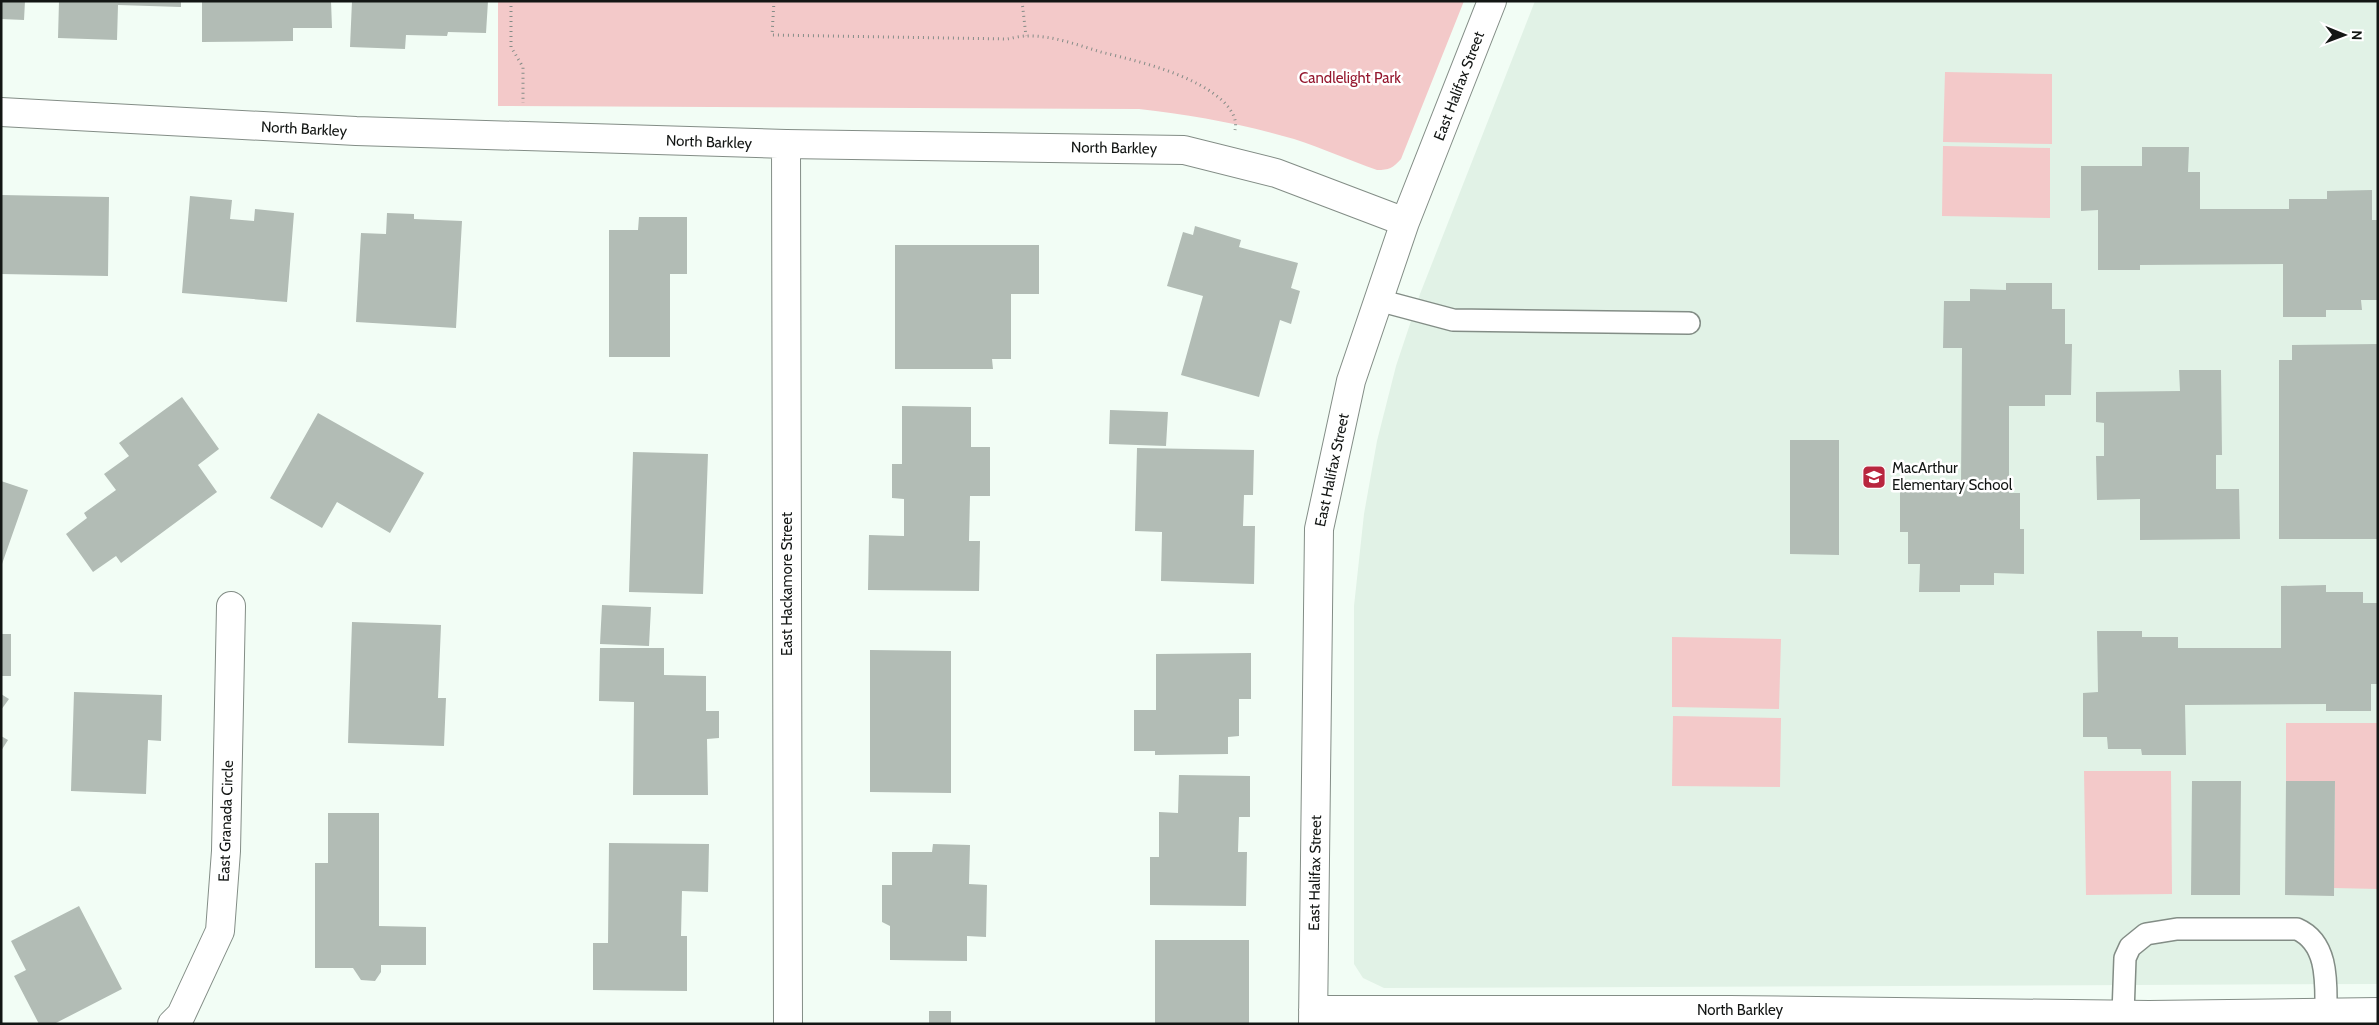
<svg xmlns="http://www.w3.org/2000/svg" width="2379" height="1025" font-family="Cabin,sans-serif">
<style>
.built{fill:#e1f2e6}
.green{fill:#f3c9c9}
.building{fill:#b2bcb5}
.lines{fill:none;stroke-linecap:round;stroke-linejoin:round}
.lane-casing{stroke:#838d86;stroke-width:24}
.street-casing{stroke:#838d86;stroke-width:30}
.path{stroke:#858c87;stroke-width:3;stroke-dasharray:1 4;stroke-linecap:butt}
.lane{stroke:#fff;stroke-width:21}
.street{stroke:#fff;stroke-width:28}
.labels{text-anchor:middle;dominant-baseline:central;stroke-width:5;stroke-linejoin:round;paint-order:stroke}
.park-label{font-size:15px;fill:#95182f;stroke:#fff}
.street-label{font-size:15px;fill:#131614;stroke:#fff}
.poi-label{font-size:15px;fill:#131614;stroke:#fff;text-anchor:start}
</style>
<rect width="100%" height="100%" fill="#f2fdf5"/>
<!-- built -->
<path class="built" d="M1535 1H2378V984L1384 988 1363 978 1354 964V606L1364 514 1377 441 1396 366 1420 294Z"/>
<!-- green -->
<path class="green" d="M498 1H1464L1401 159C1393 168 1389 170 1377 170 1349 160 1322 148 1294 139 1243 124 1191 115 1139 109L498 106Z
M1945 72 2052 74V144L1943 142Z
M1943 146 2050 148V218L1942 216Z
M1672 637 1781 639 1779 709 1672 707Z
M1673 716 1781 718 1780 787 1672 786Z
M2286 723H2378V889L2334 888 2335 781H2286Z
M2084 771H2171L2172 894 2086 895Z"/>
<!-- building -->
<path class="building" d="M1 1H25L24 20 1 19Z
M59 1H181V7L118 5 117 40 58 38Z
M202 1H331L332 28H293V41L202 42Z
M352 1H488L486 33 448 32 447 36 406 35 405 49 350 47Z
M2142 147H2189L2188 172H2200V209H2289V199H2327V191L2372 190V220H2378V300H2361L2362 310H2326V317H2283V264L2140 265V270H2098V210L2081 211V166H2142Z
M1 195 109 197 108 276 1 274Z
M190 196 232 200 230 219 254 221 255 209 294 213 287 302 182 293Z
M387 213 414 214V219L462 221 456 328 356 322 361 233 386 234Z
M639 217H687V274H670V357H609V230H638Z
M1195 226 1241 240 1239 247 1298 263 1291 288 1300 291 1291 324 1280 320 1259 397 1181 375 1203 296 1167 286 1183 232 1193 235Z
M895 245H1039V294H1011V359H992L993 369H895Z
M2006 283H2052V309H2065V344H2072L2071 395H2045V406H2009V493H2020V529H2024V574L1994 573V585H1960V592H1919L1920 564H1908V532H1900V485H1961L1962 348H1943L1944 301H1970V289L2006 290Z
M2378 344V539H2279V360H2292V345Z
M2179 370H2221L2222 455H2216V489H2239L2240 539 2140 540V499L2097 500 2096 456H2104V423L2096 422V392L2180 391Z
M182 397 219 449 198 465 217 492 121 563 116 556 93 572 66 534 87 518 84 513 116 490 104 474 129 456 119 443Z
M902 406 971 407V447H990V496H970L969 541H980L979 591 868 590 869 535 904 536V499L892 498V464H902Z
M1110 410 1168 412 1166 446 1109 444Z
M318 413 424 473 390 533 337 502 322 528 270 498Z
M1790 440H1839V555L1790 554Z
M1137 448 1254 450 1253 495H1244L1243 526H1255L1254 584 1161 581 1162 532 1135 531Z
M633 452 708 454 703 594 629 592Z
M1 481 28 490 2 564H1Z
M2326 585V592H2363V603H2378V684H2371V711H2326V704L2185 705 2186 755H2142L2141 749H2108L2107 737H2083V693L2098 692 2097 631H2142V637H2178V648H2281V586Z
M602 605 651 607 649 646 600 644Z
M352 622 441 625 438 698H446L444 746 348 743Z
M1 634H11V676H1Z
M600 648H664V675L706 676V711H719V738L707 739 708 795H633L634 702 599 701Z
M870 650 951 651V793L870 792Z
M1251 653V699H1239V736L1228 737V754L1155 755V751H1134V710H1156V654Z
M74 692 162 695 161 741 148 740 146 794 71 791Z
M1 694 9 699 1 710Z
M1 736 8 740 1 751Z
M1179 775 1250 776V817H1239L1238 852H1247L1246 906 1150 905V857H1159V812L1178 813Z
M2192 781H2241L2240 895H2191Z
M2286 781H2335L2334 896 2285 895Z
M328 813H379V926L426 927V965H381V972L375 981 361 980 353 968H315V863H328Z
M609 843 709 844 708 892 682 891 681 936H687V991L593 990V943H608Z
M933 844 970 845 969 884 987 885 986 937 967 936V961L890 960V926L882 922V885H892V852H932Z
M79 906 122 989 54 1024H39L14 976 26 970 11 941Z
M1155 940H1249V1024H1155Z
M929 1011H951V1024H929Z"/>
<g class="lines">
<!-- lane casing -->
<g class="lane-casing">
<path id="lane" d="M1378 300 1453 320 1689 323
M2123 1014 2125 958 2130 947 2146 934 2177 929H2297C2329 943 2326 984 2326 1012"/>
</g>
<!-- street casing -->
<g class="street-casing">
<path id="street" d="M1 112 356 131 786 144 1184 150 1276 173 1405 222
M786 144 788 1024
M1313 1010H1729L2149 1015 2378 1012
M172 1024 181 1015 220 931 226 851 231 606
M1313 1024 1319 529 1351 381 1405 222 1492 1"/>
</g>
<!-- path -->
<path class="path" d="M511 1V47L523 67V103
M774 1 772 35 1007 39C1013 38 1020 36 1026 36 1051 35 1078 45 1101 52 1133 60 1167 68 1196 83 1212 91 1240 109 1235 130
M1022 1 1026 36"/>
<!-- lane -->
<use href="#lane" class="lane"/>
<!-- street -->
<use href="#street" class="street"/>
</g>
<!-- icons -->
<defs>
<g id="school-square" transform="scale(1.25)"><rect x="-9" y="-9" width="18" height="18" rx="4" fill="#b8263e" stroke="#fff"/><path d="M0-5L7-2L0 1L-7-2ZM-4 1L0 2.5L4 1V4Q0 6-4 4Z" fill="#fff"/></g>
</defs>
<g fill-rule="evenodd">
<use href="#school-square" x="1874" y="477"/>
</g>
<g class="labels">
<!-- park labels -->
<g class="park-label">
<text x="1350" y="78">Candlelight Park</text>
</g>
<!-- street labels -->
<g class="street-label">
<text transform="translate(1459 86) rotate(-69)">East Halifax Street</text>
<text transform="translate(304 129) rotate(3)">North Barkley</text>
<text transform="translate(709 142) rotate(2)">North Barkley</text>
<text transform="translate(1114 148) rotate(1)">North Barkley</text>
<text transform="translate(1332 470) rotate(-78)">East Halifax Street</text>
<text transform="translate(787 584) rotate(-90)">East Hackamore Street</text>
<text transform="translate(226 821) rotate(-88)">East Granada Circle</text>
<text transform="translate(1315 873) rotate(-89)">East Halifax Street</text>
<text x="1740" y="1010">North Barkley</text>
</g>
<!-- poi labels -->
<g class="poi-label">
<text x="1892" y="468">MacArthur<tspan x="1892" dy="17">Elementary School</tspan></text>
</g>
</g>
<!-- border -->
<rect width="2379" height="1025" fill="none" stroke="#131614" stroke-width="5"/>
<!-- north arrow -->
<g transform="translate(2344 35) rotate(91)" stroke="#ffffff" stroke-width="4" paint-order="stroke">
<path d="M0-4L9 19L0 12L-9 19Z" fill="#131614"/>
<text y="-8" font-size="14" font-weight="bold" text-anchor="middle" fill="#131614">N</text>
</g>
</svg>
